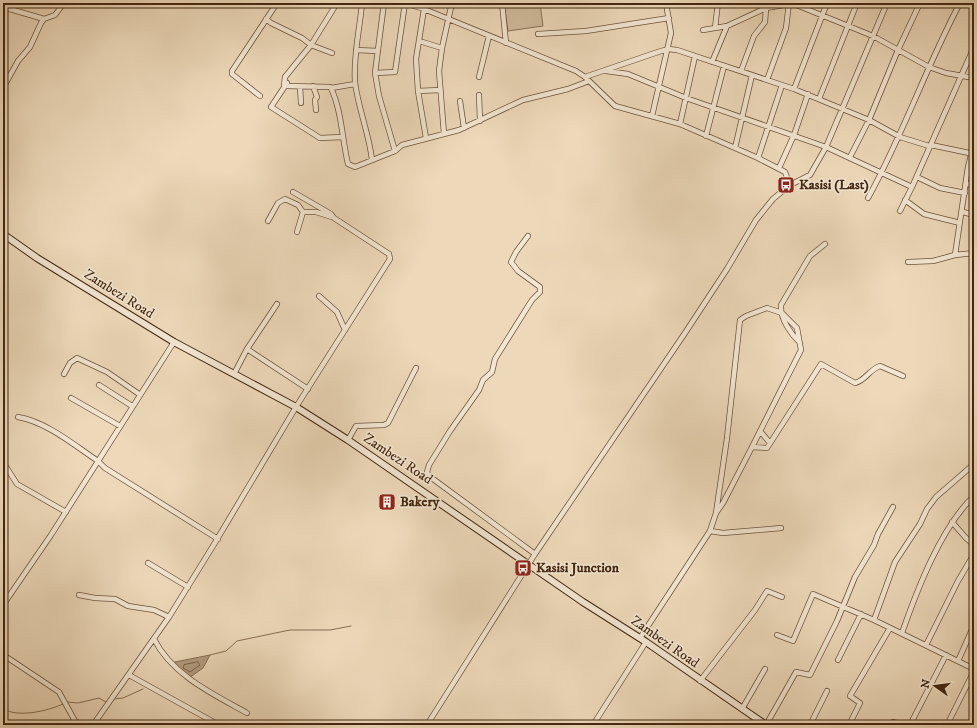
<svg xmlns="http://www.w3.org/2000/svg" width="977" height="728" font-family="'IM FELL DW Pica',serif">
<style>
.green{fill:#d0bb9d;stroke:#8a7257}
.water{fill:#b39d81;stroke:#866e54}
.lines{fill:none;stroke-linecap:round;stroke-linejoin:round}
.shore{stroke:#7b6249;stroke-width:1}
.stream{stroke:#866e54;stroke-width:1}
.minor-casing{stroke:#6e543b;stroke-width:6}
.secondary-casing{stroke:#432811;stroke-width:8}
.minor{stroke:#f3e6d2;stroke-width:4.5}
.secondary{stroke:#f3e6d2;stroke-width:6}
.labels{text-anchor:middle;dominant-baseline:central;stroke-width:3.5;stroke-linejoin:round;paint-order:stroke}
.poi-label{font-size:14px;font-weight:bold;fill:#432811;stroke:#f3e6d2;text-anchor:start}
.street-label{font-size:14px;fill:#432811;stroke:#f3e6d2}
</style>
<rect width="100%" height="100%" fill="#edd9ba"/>
<filter id="stains"><feTurbulence type="fractalNoise" baseFrequency=".005" numOctaves="4"/><feColorMatrix values="0 0 0 0 .2 0 0 0 0 .09 0 0 0 0 .02 0 0 0 .5 -.17"/></filter>
<radialGradient id="worn" r=".72"><stop offset=".6" stop-color="#630" stop-opacity="0"/><stop offset="1" stop-color="#630" stop-opacity=".3"/></radialGradient>
<!-- green -->
<path class="green" d="M504 3H540L543 26 508 31Z"/>
<!-- water -->
<path class="water" d="M210 655 203 668 189 678 170 663Z"/>
<g class="lines">
<!-- shore -->
<path class="shore" d="M198 662 200 665 190 672 183 668 184 665Z"/>
<!-- stream -->
<path class="stream" d="M210 655 226 651 237 641 290 630H330L351 626
M113 699 123 698 143 689
M67 702 78 703 99 698 106 702
M3 709C19 718 47 711 63 704"/>
<!-- minor casing -->
<g class="minor-casing">
<path id="minor" d="M337 3 311 45 285 77 284 85 287 83V86L330 87 331 88 355 84
M362 3C360 29 353 55 355 82 358 108 369 133 372 160
M384 3 375 73 379 96 395 151
M405 3 424 9 576 71 585 77 615 106 680 124 758 158 785 172 790 185 773 199 756 220 727 269 685 333 535 554 427 725
M425 3 416 59 418 91 426 138
M502 3 506 43
M794 4 873 36 929 67 946 73 974 78
M3 7 44 19
M266 19 271 23 302 38 311 45 332 53
M715 28 718 3
M703 30 727 26
M538 34 586 31 669 18
M419 41 442 48
M356 50 378 51
M712 62 727 26 766 8 796 3
M606 71 628 74 686 98 826 147 912 187 974 47
M741 71 754 36 765 22 766 8
M375 73 395 72 405 3
M479 77 489 36
M585 77 658 52 668 49 677 50 794 89 869 120 900 137 929 146
M767 80 786 28 789 3
M287 83 271 107 320 138 342 137
M313 86 317 97 315 100 316 110
M300 87 301 103
M3 88 18 61 30 47 41 23 44 19 55 15 64 3
M331 88C342 112 342 139 348 164L355 167 395 151 402 145 459 130 523 100 568 89 589 81
M794 89 827 3
M418 91 440 90
M479 95 480 121
M260 96 232 74V71L277 3
M819 99 857 3
M460 101 464 128
M652 116 671 33 666 3
M680 124 695 56
M444 134 439 71 442 48 451 7 455 4H467
M706 136 724 66
M931 145 974 154
M735 148 752 75
M850 157 869 120 898 50 920 3
M758 158 782 85
M779 168 794 135 808 94
M917 177 940 188 965 193
M966 184 974 185
M790 185 810 175 826 147 887 3
M868 198C903 135 926 67 960 3
M905 200 924 214 960 223
M900 211 912 187
M963 212 974 215
M268 221 278 203 285 199 298 205 303 212H316L332 217
M297 232 303 212
M528 236 516 252 511 262 518 271 540 287V292L532 300 495 359 492 372 483 380 479 390 450 431 429 465 427 472 429 476 535 554
M955 255 968 167 974 143
M908 262 933 261 955 255 974 253
M319 296 337 312 345 330
M800 343C791 334 780 319 781 305L810 256 825 244
M247 349 308 389
M64 374 70 363 77 358 107 372 139 394
M234 374 247 349 277 304
M99 385 132 406
M71 398 120 426
M18 417C47 422 74 445 98 461L105 468 218 539
M760 431 770 443
M348 440 356 426 384 425 388 423 416 368
M752 447 767 448 821 364 855 383C865 381 870 369 880 366L903 376
M3 462 17 484 66 512
M952 522 966 538 974 545
M710 531 723 533 781 528
M148 563 188 587
M79 595 95 598 115 599 128 606 154 610 169 617
M3 605 51 535 174 342
M874 620 895 562 920 524 927 509 936 497 974 464
M902 633C917 590 941 527 974 496
M777 635 793 641 813 594 874 620 974 669
M640 638 710 531 716 513 727 438 740 320 746 316 767 308 782 313 797 328 801 350 752 447 723 503 716 513
M154 639C172 675 213 694 247 713
M926 645 958 581 974 554
M8 658 59 692 75 721 82 725
M838 660 861 614
M958 661 974 625
M129 675 219 725
M700 681 755 610 767 591 782 597
M742 709 765 669
M93 725 169 617 213 546 296 407 390 259 389 254 334 218 331 214 293 192
M593 725 646 642
M766 725 796 672 810 675 837 621 855 577 874 545 878 534 893 507
M810 725 827 691
M849 725 860 703 850 696 890 628
M891 725 893 722 905 725
M910 725 946 655
M947 725 974 671"/>
</g>
<!-- secondary casing -->
<g class="secondary-casing">
<path id="secondary" d="M3 234 37 258 174 342 296 407 348 440 583 602 646 642 766 725"/>
</g>
<!-- minor -->
<use href="#minor" class="minor"/>
<!-- secondary -->
<use href="#secondary" class="secondary"/>
</g>
<!-- icons -->
<defs>
<g id="bus-square" transform="scale(0.9)"><rect x="-9" y="-9" width="18" height="18" rx="4" fill="#8f2418" stroke="#f3e6d2"/><path d="M-5-6H5V4H4V6H2V4H-2V6H-4V4H-5ZM-3.5-4V0h7V-4ZM-3.5 1.2v1.5H-2V1.2ZM2 1.2v1.5H3.5V1.2Z" fill="#fff"/></g>
<g id="building-square" transform="scale(0.9)"><rect x="-9" y="-9" width="18" height="18" rx="4" fill="#8f2418" stroke="#f3e6d2"/><path d="M-4-6H4V6H1V3H-1V6H-4ZM-2.5-4.3h1.7v1.8h-1.7ZM.8-4.3h1.7v1.8H.8ZM-2.5-1h1.7V.8h-1.7ZM.8-1h1.7V.8H.8Z" fill="#fff"/></g>
</defs>
<g fill-rule="evenodd">
<use href="#bus-square" x="786" y="185"/>
<use href="#building-square" x="387" y="502"/>
<use href="#bus-square" x="523" y="568"/>
</g>
<g class="labels">
<!-- poi labels -->
<g class="poi-label">
<text x="799" y="185">Kasisi (Last)</text>
<text x="400" y="502">Bakery</text>
<text x="536" y="568">Kasisi Junction</text>
</g>
<!-- street labels -->
<g class="street-label">
<text transform="translate(119 294) rotate(32)">Zambezi Road</text>
<text transform="translate(398 459) rotate(34)">Zambezi Road</text>
<text transform="translate(665 642) rotate(35)">Zambezi Road</text>
</g>
</g>
<!-- margin -->
<rect width="977" height="728" fill="none" stroke="#edd9ba" stroke-width="16"/>
<rect x="4" y="4" width="969" height="720" fill="none" stroke="#432811" stroke-width="2"/>
<rect x="8" y="8" width="961" height="712" fill="none" stroke="#432811"/>
<!-- north arrow -->
<g transform="translate(935 686) rotate(284)" stroke="#f3e6d2" stroke-width="3" paint-order="stroke">
<path d="M0-3L7 15L0 10L-7 15Z" fill="#432811"/>
<text y="-6" font-size="11" font-weight="bold" text-anchor="middle" fill="#432811">N</text>
</g>
<rect width="100%" height="100%" filter="url(#stains)"/>
<rect width="100%" height="100%" fill="url(#worn)"/>
</svg>
